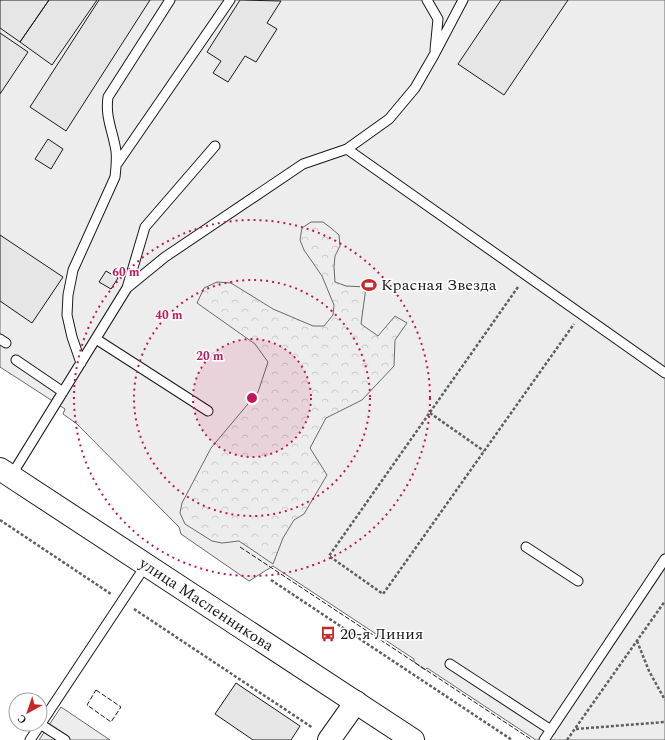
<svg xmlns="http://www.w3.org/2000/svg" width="665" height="740" font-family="Spectral,serif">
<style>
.built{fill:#ededed;stroke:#6a6a6a}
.forest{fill:url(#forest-crowns);stroke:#6a6a6a}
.building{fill:#e6e6e6;stroke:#1a1a1a}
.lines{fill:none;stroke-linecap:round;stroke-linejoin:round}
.service-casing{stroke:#1a1a1a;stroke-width:11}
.secondary-casing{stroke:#1a1a1a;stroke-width:24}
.path{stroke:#5f5f5f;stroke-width:2.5;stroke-dasharray:3 2;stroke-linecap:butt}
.service{stroke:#fff;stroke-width:9}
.secondary{stroke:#fff;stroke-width:22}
.fence{stroke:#1a1a1a;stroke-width:1;stroke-dasharray:5 2;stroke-linecap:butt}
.ring{fill:none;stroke:#c2185b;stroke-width:2;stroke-dasharray:2 4}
.labels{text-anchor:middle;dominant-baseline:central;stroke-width:3;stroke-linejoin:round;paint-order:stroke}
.poi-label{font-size:16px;fill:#1a1a1a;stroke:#fff;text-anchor:start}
.street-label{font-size:16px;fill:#1a1a1a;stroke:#fff}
.centre{fill:#c2185b;stroke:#fff;stroke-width:2}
.ring-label{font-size:12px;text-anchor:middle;font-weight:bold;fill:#c2185b;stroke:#fff;stroke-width:3;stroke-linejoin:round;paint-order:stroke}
</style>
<defs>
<pattern id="forest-crowns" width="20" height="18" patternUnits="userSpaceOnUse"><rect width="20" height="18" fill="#ededed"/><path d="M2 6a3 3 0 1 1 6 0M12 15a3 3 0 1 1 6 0" fill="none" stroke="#cbcbcb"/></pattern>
</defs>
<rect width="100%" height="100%" fill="#fff"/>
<!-- built -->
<path class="built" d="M0 0H665V740H536L427 668 425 670 414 662V659L273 566 249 581 181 534 179 527 77 424 63 414 65 409 0 367Z
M61 707 110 740H39Z"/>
<!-- forest -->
<path class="forest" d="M311 222H323L331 228 339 235 340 246 335 256 334 267 335 282 346 286 366 287 361 324 378 336 395 316 407 323 395 340 394 366 362 400 326 418 310 448 327 475 304 514 294 520 283 538 273 564 239 541 222 543 212 541 185 524 180 513 182 503 211 448 258 392 268 362 255 344 197 303 204 288 217 282 231 283 273 309 313 326H324L333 315 334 305 322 276 304 250 300 240 302 228Z"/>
<!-- building -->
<path class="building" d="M0 0H49L20 42 0 28Z
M49 0H97L52 65 20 42Z
M99 0H150L66 131 30 107Z
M240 0 281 1 267 23 277 29 256 62 245 56 228 82 213 73 221 61 207 52Z
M501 0H568L504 95 458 64Z
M0 33 28 52 0 94Z
M48 139 63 149 51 169 35 159Z
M0 235 63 277 32 323 0 301Z
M106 271 118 278 111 289 99 282Z
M236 683 300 726 291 740H253L215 714Z"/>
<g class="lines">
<!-- service casing -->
<g class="service-casing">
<path id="service" d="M427 0 438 19 435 50
M347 149 665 373
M117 164 230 0
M127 288 145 227 215 146
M0 339 6 343
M96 339 208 411
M16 360 63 392
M81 363 72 337 67 315 68 295 73 270 115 177C116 168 117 160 116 151 113 131 105 118 108 97L170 0
M11 476 127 288 165 257 303 164 347 149 389 119 415 88 434 55 463 0
M526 547 578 581
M450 664 551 730
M40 724 65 740
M30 740 146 565
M544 740 665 559"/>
</g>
<!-- secondary casing -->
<g class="secondary-casing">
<g id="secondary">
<path id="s1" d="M0 469 413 740"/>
<path d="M329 740 356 702"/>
</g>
</g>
<!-- path -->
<path class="path" d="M518 287 329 556 383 594 574 324
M430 413 484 451
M0 520 111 594
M271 580 512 740
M134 609 313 728
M637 641 649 671 665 700
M576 729 665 722
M567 740 665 601"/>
<!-- service -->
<use href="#service" class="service"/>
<!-- secondary -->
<use href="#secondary" class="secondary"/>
<!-- fence -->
<path class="fence" d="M240 547 532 740
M96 690 121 707 111 722 87 705Z"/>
</g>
<!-- distance rings -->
<circle cx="252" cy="398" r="59" fill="#c2185b" fill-opacity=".12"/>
<g class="ring">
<circle cx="252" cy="398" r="59"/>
<circle cx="252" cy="398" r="118"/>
<circle cx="252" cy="398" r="178"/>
</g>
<!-- icons -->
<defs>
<g id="stadium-bare" transform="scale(1.2)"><path d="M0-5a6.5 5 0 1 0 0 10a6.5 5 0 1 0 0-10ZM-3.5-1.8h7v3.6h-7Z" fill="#c62828" stroke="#fff" stroke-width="2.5" paint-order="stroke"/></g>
<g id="bus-bare" transform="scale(1.2)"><path d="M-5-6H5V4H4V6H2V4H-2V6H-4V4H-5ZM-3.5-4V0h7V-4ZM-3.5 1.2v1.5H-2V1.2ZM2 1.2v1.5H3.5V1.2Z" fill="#c62828" stroke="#fff" stroke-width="2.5" paint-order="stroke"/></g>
</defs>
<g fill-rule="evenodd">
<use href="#stadium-bare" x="369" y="285"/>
<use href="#bus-bare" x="328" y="634"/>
</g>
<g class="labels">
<!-- poi labels -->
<g class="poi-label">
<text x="381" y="285">Красная Звезда</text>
<text x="340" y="634">20-я Линия</text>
</g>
<!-- street labels -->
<g class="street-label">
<text stroke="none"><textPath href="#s1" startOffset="247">улица Масленникова</textPath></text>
</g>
</g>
<circle cx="252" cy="398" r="6" class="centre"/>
<g class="ring-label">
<text x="126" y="276">60 m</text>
<text x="169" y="319">40 m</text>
<text x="210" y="360">20 m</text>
</g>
<!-- north arrow -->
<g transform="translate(28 712) rotate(220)"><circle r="19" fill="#ffffff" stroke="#a3a3a3"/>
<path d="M0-3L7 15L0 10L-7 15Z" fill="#c62828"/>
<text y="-6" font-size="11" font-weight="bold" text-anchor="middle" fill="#1a1a1a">С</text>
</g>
</svg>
